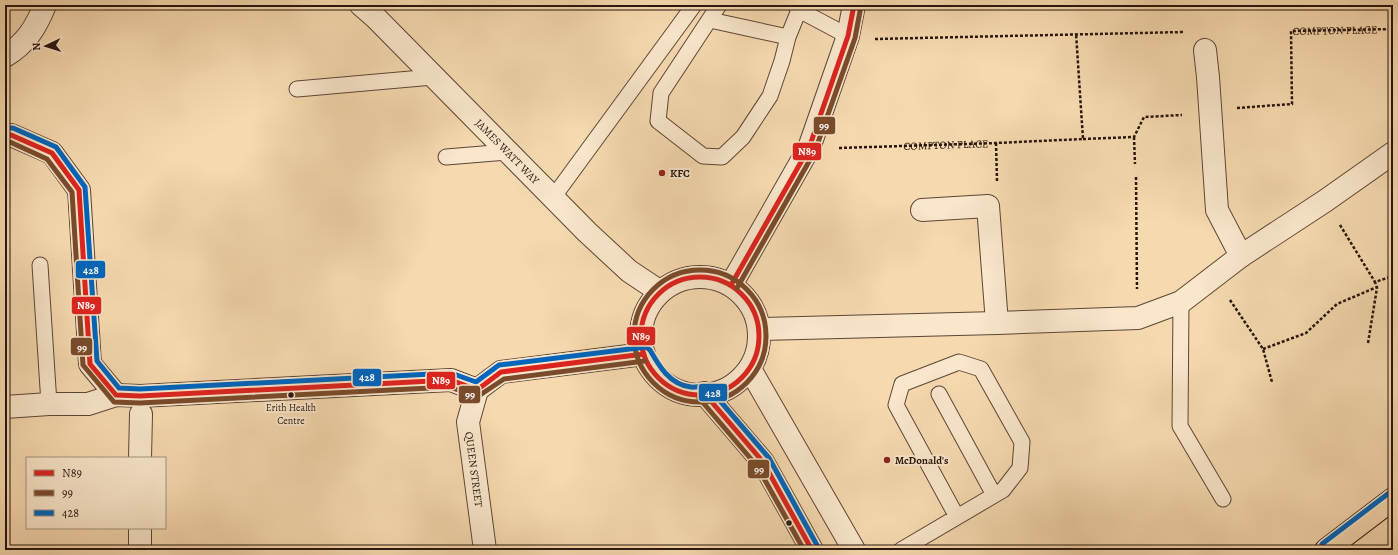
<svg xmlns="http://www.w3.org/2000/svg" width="1398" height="555" font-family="Alegreya,serif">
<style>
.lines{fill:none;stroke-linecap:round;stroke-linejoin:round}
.service-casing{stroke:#5b4636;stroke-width:17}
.pedestrian-casing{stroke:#5b4636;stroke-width:24}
.minor-casing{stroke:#5b4636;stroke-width:24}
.tertiary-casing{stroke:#5b4636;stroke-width:24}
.primary-casing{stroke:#27150d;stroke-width:24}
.path{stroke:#27150d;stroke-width:2.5;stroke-dasharray:3 2;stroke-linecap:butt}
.service{stroke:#f9e6cb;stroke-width:15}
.pedestrian{stroke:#f9e6cb;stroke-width:22}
.minor{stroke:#f9e6cb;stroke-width:22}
.tertiary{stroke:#f9e6cb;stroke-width:22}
.primary{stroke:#f6d9af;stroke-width:22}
.bus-1-casing{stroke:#f9e6cb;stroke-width:8}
.bus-2-casing{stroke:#f9e6cb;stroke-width:8}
.bus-3-casing{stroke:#f9e6cb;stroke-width:8}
.bus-1{stroke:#dc241f;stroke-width:5}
.bus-2{stroke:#7a4b2a;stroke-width:5}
.bus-3{stroke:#0065bd;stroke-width:5}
.poi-dot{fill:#8f2418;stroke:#f9e6cb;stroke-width:1.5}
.bus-dot{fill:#27150d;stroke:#f9e6cb;stroke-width:1.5}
.labels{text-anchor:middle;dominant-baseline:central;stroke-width:4;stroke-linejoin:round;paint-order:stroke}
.bus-label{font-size:10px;fill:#27150d;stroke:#f9e6cb}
.street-label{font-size:11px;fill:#27150d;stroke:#f9e6cb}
.poi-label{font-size:11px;font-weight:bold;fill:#27150d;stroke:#f9e6cb;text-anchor:start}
.line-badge{stroke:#f9e6cb;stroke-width:1.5}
.badge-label{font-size:11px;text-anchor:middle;font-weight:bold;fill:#fff}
</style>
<rect width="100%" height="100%" fill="#f6d9af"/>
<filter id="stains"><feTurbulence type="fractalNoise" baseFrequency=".005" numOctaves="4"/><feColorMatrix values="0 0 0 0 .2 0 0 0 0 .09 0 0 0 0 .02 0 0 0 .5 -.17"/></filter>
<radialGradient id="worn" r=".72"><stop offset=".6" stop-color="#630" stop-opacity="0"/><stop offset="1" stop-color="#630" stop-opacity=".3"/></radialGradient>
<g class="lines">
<!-- service casing -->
<g class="service-casing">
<path id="service" d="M719 5 661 93 658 121 703 156 722 157 743 137 770 96 782 61 788 37 799 10
M795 5 799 10 848 36
M710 20 788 37
M297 89 433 77
M446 157 507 152
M552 199 694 5
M40 265 49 404
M1181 302 1180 426 1223 499
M939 394 994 495
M901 550 1003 490 1020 468 1022 442 981 369 959 362 902 384 896 405 957 517"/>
</g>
<!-- pedestrian casing -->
<g class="pedestrian-casing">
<path id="pedestrian" d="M140 458 141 414
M140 550V528"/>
</g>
<!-- minor casing -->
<g class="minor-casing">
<g id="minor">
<path id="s3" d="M361 5 376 18 587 232 629 271 659 291"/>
<path d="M5 56C26 44 36 27 45 5"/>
<path d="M5 135H11L52 153 79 190 90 364 116 395"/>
<path d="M922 210 988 206 997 323"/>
<path d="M1241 256 1325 201 1393 153"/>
<path d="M759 329 997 323 1138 318 1181 302 1241 256 1217 210 1208 77 1205 50"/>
<path id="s4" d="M477 390 468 422 485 550"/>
<path d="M5 407 49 404H88L116 395 140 396 451 380 477 390 501 372 644 354"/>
</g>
</g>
<!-- tertiary casing -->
<g class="tertiary-casing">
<path id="tertiary" d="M641 336a59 59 0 1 1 118 0a59 59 0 1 1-118 0Z
M731 285 809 148 848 36 854 5
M750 369 854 550
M704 393 763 462 812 550"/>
</g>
<!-- primary casing -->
<g class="primary-casing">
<path id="primary" d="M1326 550 1393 499"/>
</g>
<!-- path -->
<g class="path">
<path d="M875 39 1184 32"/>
<path id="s1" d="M1237 108 1292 104 1291 31 1393 29"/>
<path d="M1134 137 1135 164"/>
<path d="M1083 139 1134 137 1144 117 1182 115"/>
<path d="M996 143 997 181"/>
<path id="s2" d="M839 148 996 143 1083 139 1076 33"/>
<path d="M1136 177 1137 289"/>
<path d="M1340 225 1375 282"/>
<path d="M1230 300 1263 349 1272 382"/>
<path d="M1368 343 1377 288"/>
<path d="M1263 349 1306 333 1337 304 1377 287 1375 282 1393 276"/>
</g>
<!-- service -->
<use href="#service" class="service"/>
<!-- pedestrian -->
<use href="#pedestrian" class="pedestrian"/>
<!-- minor -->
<use href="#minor" class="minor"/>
<!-- tertiary -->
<use href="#tertiary" class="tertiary"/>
<!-- primary -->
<use href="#primary" class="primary"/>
<!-- bus-1 casing -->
<g class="bus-1-casing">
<path id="bus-1" d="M5 135H11L52 153 79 190 90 364 116 395 140 396 451 380 477 390 501 372 644 354
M641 336a59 59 0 1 1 118 0a59 59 0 1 1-118 0Z
M731 285 809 148 848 36 854 5
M704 393 763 462 812 550"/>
</g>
<!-- bus-2 casing -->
<g class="bus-2-casing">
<path id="bus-2" d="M5 142H10L47 159 72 192 83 365 114 402 140 403 450 387 477 397 504 379 645 361
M634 336a66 66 0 1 1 132 0a66 66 0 1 1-132 0Z
M737 288 815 151 855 38 861 6
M699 398 757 466 804 550"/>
</g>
<!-- bus-3 casing -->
<g class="bus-3-casing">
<path id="bus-3" d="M5 128H13L56 147 85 187 97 361 119 388 140 389 451 373 476 382 499 365 646 347 650 350C659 366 670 385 691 387 698 388 704 384 709 388L769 458 818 547
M1322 544 1389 493"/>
</g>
<!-- bus-1 -->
<use href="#bus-1" class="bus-1"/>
<!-- bus-2 -->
<use href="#bus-2" class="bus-2"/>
<!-- bus-3 -->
<use href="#bus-3" class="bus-3"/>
</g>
<!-- markers -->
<g class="poi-dot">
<circle cx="662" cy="173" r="4"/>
<circle cx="887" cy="460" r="4"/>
</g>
<g class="bus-dot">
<circle cx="291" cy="395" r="3.5"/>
<circle cx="789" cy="523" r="3.5"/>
</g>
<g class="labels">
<!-- bus labels -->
<g class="bus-label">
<text x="291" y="407">Erith Health<tspan x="291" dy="13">Centre</tspan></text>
</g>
<!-- street labels -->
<g class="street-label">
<text stroke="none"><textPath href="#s1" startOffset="172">COMPTON PLACE</textPath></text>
<text stroke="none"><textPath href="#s2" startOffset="107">COMPTON PLACE</textPath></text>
<text stroke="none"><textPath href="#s3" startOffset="207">JAMES WATT WAY</textPath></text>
<text stroke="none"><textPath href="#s4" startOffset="81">QUEEN STREET</textPath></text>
</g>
<!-- poi labels -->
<g class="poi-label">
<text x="670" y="173">KFC</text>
<text x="895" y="460">McDonald's</text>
</g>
</g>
<g class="line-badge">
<rect x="813" y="116" width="23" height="19" rx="4" fill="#7a4b2a"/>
<rect x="792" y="142" width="30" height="19" rx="4" fill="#dc241f"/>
<rect x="75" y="260" width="31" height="19" rx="4" fill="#0065bd"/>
<rect x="71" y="296" width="31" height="19" rx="4" fill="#dc241f"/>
<rect x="626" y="326" width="30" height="20" rx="4" fill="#dc241f"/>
<rect x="70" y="337" width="23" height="19" rx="4" fill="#7a4b2a"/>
<rect x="352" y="368" width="30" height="19" rx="4" fill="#0065bd"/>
<rect x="426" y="371" width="30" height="19" rx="4" fill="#dc241f"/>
<rect x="698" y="383" width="30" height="19" rx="4" fill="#0065bd"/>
<rect x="458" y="385" width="23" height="19" rx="4" fill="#7a4b2a"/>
<rect x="747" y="459" width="23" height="20" rx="4" fill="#7a4b2a"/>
</g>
<g class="badge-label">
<text x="824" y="129">99</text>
<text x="807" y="155">N89</text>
<text x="91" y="274">428</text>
<text x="86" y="309">N89</text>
<text x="641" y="340">N89</text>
<text x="82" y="351">99</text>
<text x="367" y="381">428</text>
<text x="441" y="384">N89</text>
<text x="713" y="397">428</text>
<text x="470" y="398">99</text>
<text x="759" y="473">99</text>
</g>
<!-- margin -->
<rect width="1398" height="555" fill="none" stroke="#f6d9af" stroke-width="20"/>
<rect x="6" y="6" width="1386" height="543" fill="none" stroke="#27150d" stroke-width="2"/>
<rect x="10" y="10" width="1378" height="535" fill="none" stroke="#27150d"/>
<!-- legend -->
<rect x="26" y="457" width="140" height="72" fill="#f9e6cb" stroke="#a5927f"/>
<rect x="34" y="470" width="20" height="6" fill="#dc241f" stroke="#a5927f"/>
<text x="62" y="477" font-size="12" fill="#27150d">N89</text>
<rect x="34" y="490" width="20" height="6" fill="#7a4b2a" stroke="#a5927f"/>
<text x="62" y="497" font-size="12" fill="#27150d">99</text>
<rect x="34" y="510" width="20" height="6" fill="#0065bd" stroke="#a5927f"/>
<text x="62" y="517" font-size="12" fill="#27150d">428</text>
<!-- north arrow -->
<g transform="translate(46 46) rotate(266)" stroke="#f9e6cb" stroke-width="3" paint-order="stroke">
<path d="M0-3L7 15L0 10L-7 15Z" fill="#27150d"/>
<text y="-6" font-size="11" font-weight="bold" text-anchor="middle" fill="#27150d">N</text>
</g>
<rect width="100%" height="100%" filter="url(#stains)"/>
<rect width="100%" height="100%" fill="url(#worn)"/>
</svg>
